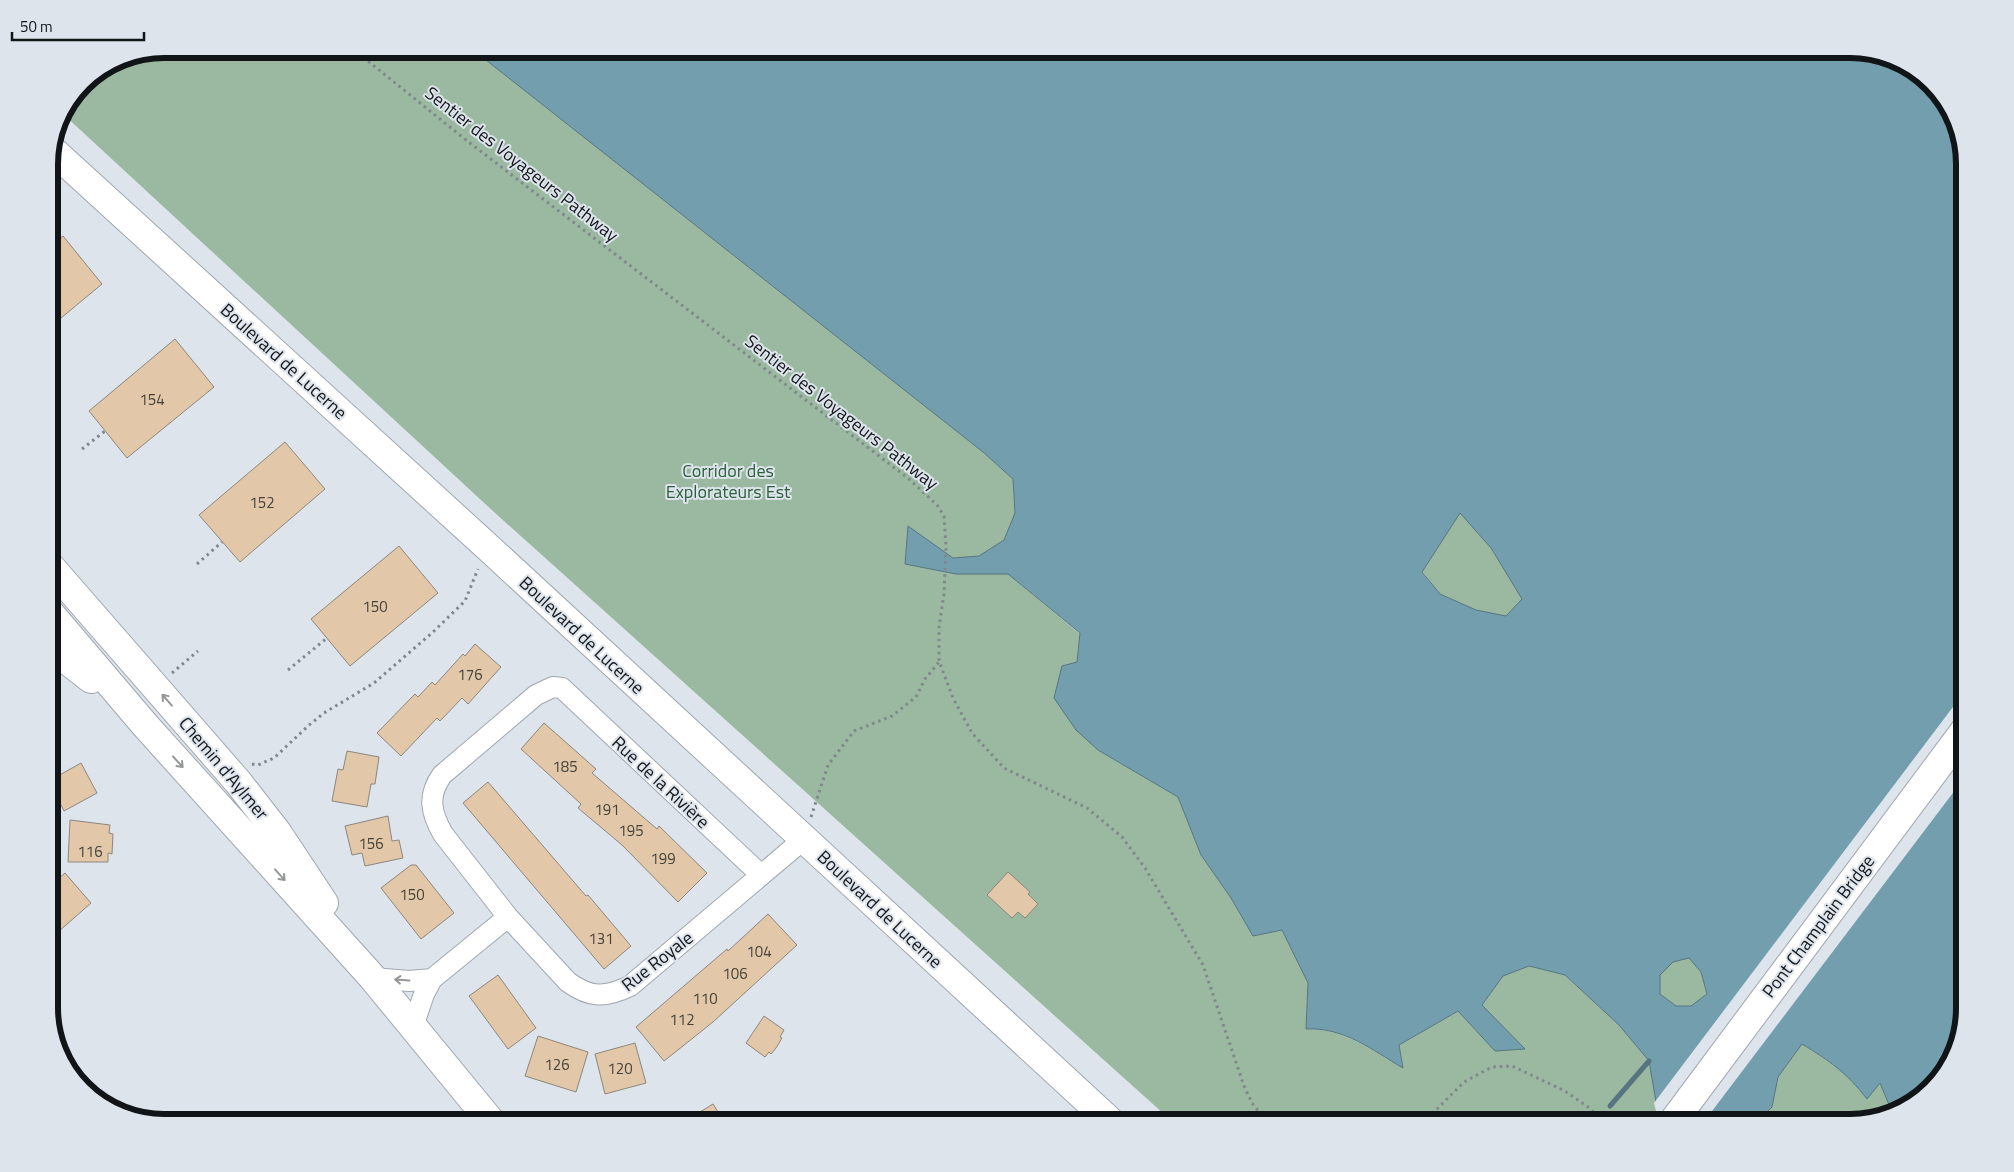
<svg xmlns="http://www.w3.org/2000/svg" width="2014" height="1172" font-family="'Titillium Web',sans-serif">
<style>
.green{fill:#9ab9a0}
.water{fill:#739eae;stroke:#567581;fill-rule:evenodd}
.pier{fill:#dde4ec}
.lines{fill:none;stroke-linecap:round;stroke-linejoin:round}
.stream{stroke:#567581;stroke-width:5}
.building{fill:#e2c8a8;stroke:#8c867e}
.street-casing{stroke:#a0a7af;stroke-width:22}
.secondary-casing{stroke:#a0a7af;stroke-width:30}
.primary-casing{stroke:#a0a7af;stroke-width:30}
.path{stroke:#81878c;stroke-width:3;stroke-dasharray:2.5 4;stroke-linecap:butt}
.street{stroke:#fff;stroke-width:20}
.secondary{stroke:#fff;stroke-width:28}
.primary{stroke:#fff;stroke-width:28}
.oneway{stroke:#949697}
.labels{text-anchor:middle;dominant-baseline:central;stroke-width:4;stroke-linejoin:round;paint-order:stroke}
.number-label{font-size:15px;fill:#46423b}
.street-label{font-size:18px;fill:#121517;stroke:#dde4ec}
.park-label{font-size:18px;fill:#2c5f3a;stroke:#dde4ec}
.rim{fill:none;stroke:#121517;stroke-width:6}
</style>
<rect width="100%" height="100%" fill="#dde4ec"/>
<!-- green -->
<path class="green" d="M163 49H472L983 452 1013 479 1015 513 1004 540 979 556 953 558 908 527 905 564 956 574H1008L1080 634 1077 662 1098 750 1178 797 1201 855 1231 898 1253 936 1282 930 1308 983 1306 1029C1344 1028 1371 1050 1403 1068L1399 1045 1458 1011 1495 1050 1524 1049 1482 1005 1503 976 1529 966 1565 975 1619 1025 1649 1061 1658 1114 1662 1123H1174L494 512 62 113 82 82 120 57Z
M1460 512 1491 548 1522 599 1506 616 1476 610 1440 594 1422 571Z
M1689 957 1701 972 1707 994 1691 1006H1676L1660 994V975L1673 962Z
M1802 1044C1830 1062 1846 1072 1867 1098L1880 1082 1892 1112 1851 1123H1756L1772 1107 1778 1077Z"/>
<!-- water -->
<path class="water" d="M472 49H1851L1908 64 1946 100 1965 156V1009L1950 1066 1908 1108 1892 1112 1880 1083 1867 1099C1846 1072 1831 1062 1802 1044L1778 1077 1772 1107 1756 1123H1662L1658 1114 1649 1061 1619 1025 1565 975 1529 966 1503 976 1482 1005 1525 1049 1495 1051 1458 1011 1399 1045 1403 1068C1372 1050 1344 1027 1306 1029L1308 983 1282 930 1253 936 1231 898 1201 855 1178 797 1098 750 1076 730 1054 698 1062 666 1077 662 1080 633 1008 574H956L905 564 908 526 953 558 979 556 1004 540 1015 513 1013 479 983 452ZM1460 513 1491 548 1522 599 1506 616 1476 610 1440 594 1422 572ZM1689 958 1701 972 1707 994 1691 1006H1676L1660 994V975L1673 962Z"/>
<!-- pier -->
<path class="pier" d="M1965 691V777L1703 1123H1659L1654 1103Z"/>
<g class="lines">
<!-- stream -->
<path class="stream" d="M1610 1106 1649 1061"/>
</g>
<!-- building -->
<path class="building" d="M63 236 102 284 49 328V247Z
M175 339 214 387 127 458 89 411Z
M285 442 325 489 240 562 199 515Z
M399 546 438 593 350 666 311 619Z
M475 644 501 667 468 704 462 698 440 721 437 718 401 756 377 733 415 694 418 697 432 682 435 685 463 654 465 656Z
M544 723 596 769 592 773 657 829 659 826 707 873 678 902 622 845 578 808 581 804 521 749Z
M347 751 379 757 375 784H371L367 807 332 801 338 769 343 770Z
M81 763 97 793 64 811 49 781Z
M488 782 586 896 588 895 631 946 604 969 463 803Z
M388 816 392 841 399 840 403 858 365 866 362 853 352 855 345 826Z
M70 820 110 825 109 833 113 834 112 854 108 853V862H68Z
M411 865H416L454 913 421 939 381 888Z
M1008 872 1030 892 1028 894 1038 904 1025 918 1018 912 1012 918 987 895Z
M65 873 91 903 49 940V887Z
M768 914 797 945 713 1022 664 1061 636 1027 727 949 728 951Z
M498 975 536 1028 508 1049 469 996Z
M764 1016 784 1030 780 1037 782 1038 776 1048 771 1054 769 1052 765 1057 746 1043Z
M538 1036 588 1052 576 1092 525 1076Z
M635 1043 646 1083 605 1094 595 1054Z
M713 1104 725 1123H682Z"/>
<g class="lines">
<!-- street casing -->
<g class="street-casing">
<path id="street" d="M761 875 562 688 553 687 536 695 442 775C427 796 431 813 443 834L508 917 568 982C590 998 605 998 630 986L804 839
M373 978 409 981 432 979
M413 1027 424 994 432 979 508 917"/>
</g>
<!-- secondary casing -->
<g class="secondary-casing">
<path id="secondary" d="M51 149 492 551 1112 1123
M49 565 238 782 277 832 324 903
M49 612 145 725 373 978 492 1123
M49 650 68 661 91 679"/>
</g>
<!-- primary casing -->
<g class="primary-casing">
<path id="primary" d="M1672 1123 1965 730"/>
</g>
<!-- path -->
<path class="path" d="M353 49 466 140 909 479 937 505 944 516 946 547 944 594 939 627V661L953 698 972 733 1004 768 1087 808 1122 837 1145 868 1203 965 1244 1086 1252 1103 1268 1123
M82 449 105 431
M49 535 55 543
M197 564 222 542
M288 670 327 638
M172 673 198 651
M252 764 258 765 274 758 308 726 324 713 374 683 433 632 465 601 478 569
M811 817 828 765 854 731 892 716 916 697 925 679 939 662
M1423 1123 1464 1082 1492 1067 1512 1066 1565 1091 1588 1107 1606 1123"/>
<!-- street -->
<use href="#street" class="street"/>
<!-- secondary -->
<use href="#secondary" class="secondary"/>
<!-- primary -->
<use href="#primary" class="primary"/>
</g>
<!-- one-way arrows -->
<defs><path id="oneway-shaft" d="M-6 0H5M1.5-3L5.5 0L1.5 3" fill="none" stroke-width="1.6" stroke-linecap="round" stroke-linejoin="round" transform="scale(1.25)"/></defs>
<g class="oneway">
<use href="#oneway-shaft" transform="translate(167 700) rotate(-131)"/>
<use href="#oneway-shaft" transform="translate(178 762) rotate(48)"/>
<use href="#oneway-shaft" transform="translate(280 875) rotate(48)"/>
<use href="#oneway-shaft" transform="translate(402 980) rotate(-176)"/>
</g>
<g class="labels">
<!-- number labels -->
<g class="number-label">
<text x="152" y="399">154</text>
<text x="262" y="502">152</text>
<text x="375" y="606">150</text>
<text x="470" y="674">176</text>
<text x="565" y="766">185</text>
<text x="607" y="809">191</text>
<text x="631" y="830">195</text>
<text x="371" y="843">156</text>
<text x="90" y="851">116</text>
<text x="663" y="858">199</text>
<text x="412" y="894">150</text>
<text x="601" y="938">131</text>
<text x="759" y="951">104</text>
<text x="735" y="973">106</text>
<text x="705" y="998">110</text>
<text x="682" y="1019">112</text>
<text x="557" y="1064">126</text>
<text x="620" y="1068">120</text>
</g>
<!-- street labels -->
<g class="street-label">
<text transform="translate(522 164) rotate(38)">Sentier des Voyageurs Pathway</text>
<text transform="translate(284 361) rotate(42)">Boulevard de Lucerne</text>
<text transform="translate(842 412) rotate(38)">Sentier des Voyageurs Pathway</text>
<text transform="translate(582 635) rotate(43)">Boulevard de Lucerne</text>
<text transform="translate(224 768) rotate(50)">Chemin d'Aylmer</text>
<text transform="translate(661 782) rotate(43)">Rue de la Rivière</text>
<text transform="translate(880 909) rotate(43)">Boulevard de Lucerne</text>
<text transform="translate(1818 926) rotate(-53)">Pont Champlain Bridge</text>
<text transform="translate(657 961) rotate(-38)">Rue Royale</text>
</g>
<!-- park labels -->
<g class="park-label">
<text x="728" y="470">Corridor des<tspan x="728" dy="21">Explorateurs Est</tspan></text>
</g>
</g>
<!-- crop -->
<path d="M0 0H2014V1172H0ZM164 58H1850A106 106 0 0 1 1956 164V1008A106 106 0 0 1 1850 1114H164A106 106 0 0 1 58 1008V164A106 106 0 0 1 164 58Z" fill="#dde4ec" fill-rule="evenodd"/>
<path class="rim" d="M164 58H1850A106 106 0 0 1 1956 164V1008A106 106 0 0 1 1850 1114H164A106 106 0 0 1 58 1008V164A106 106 0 0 1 164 58Z"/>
<!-- scale -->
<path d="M12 32v8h132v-8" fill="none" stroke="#121517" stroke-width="2.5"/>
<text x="20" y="32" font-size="15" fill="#121517" stroke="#dde4ec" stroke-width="4" paint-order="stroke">50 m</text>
</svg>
